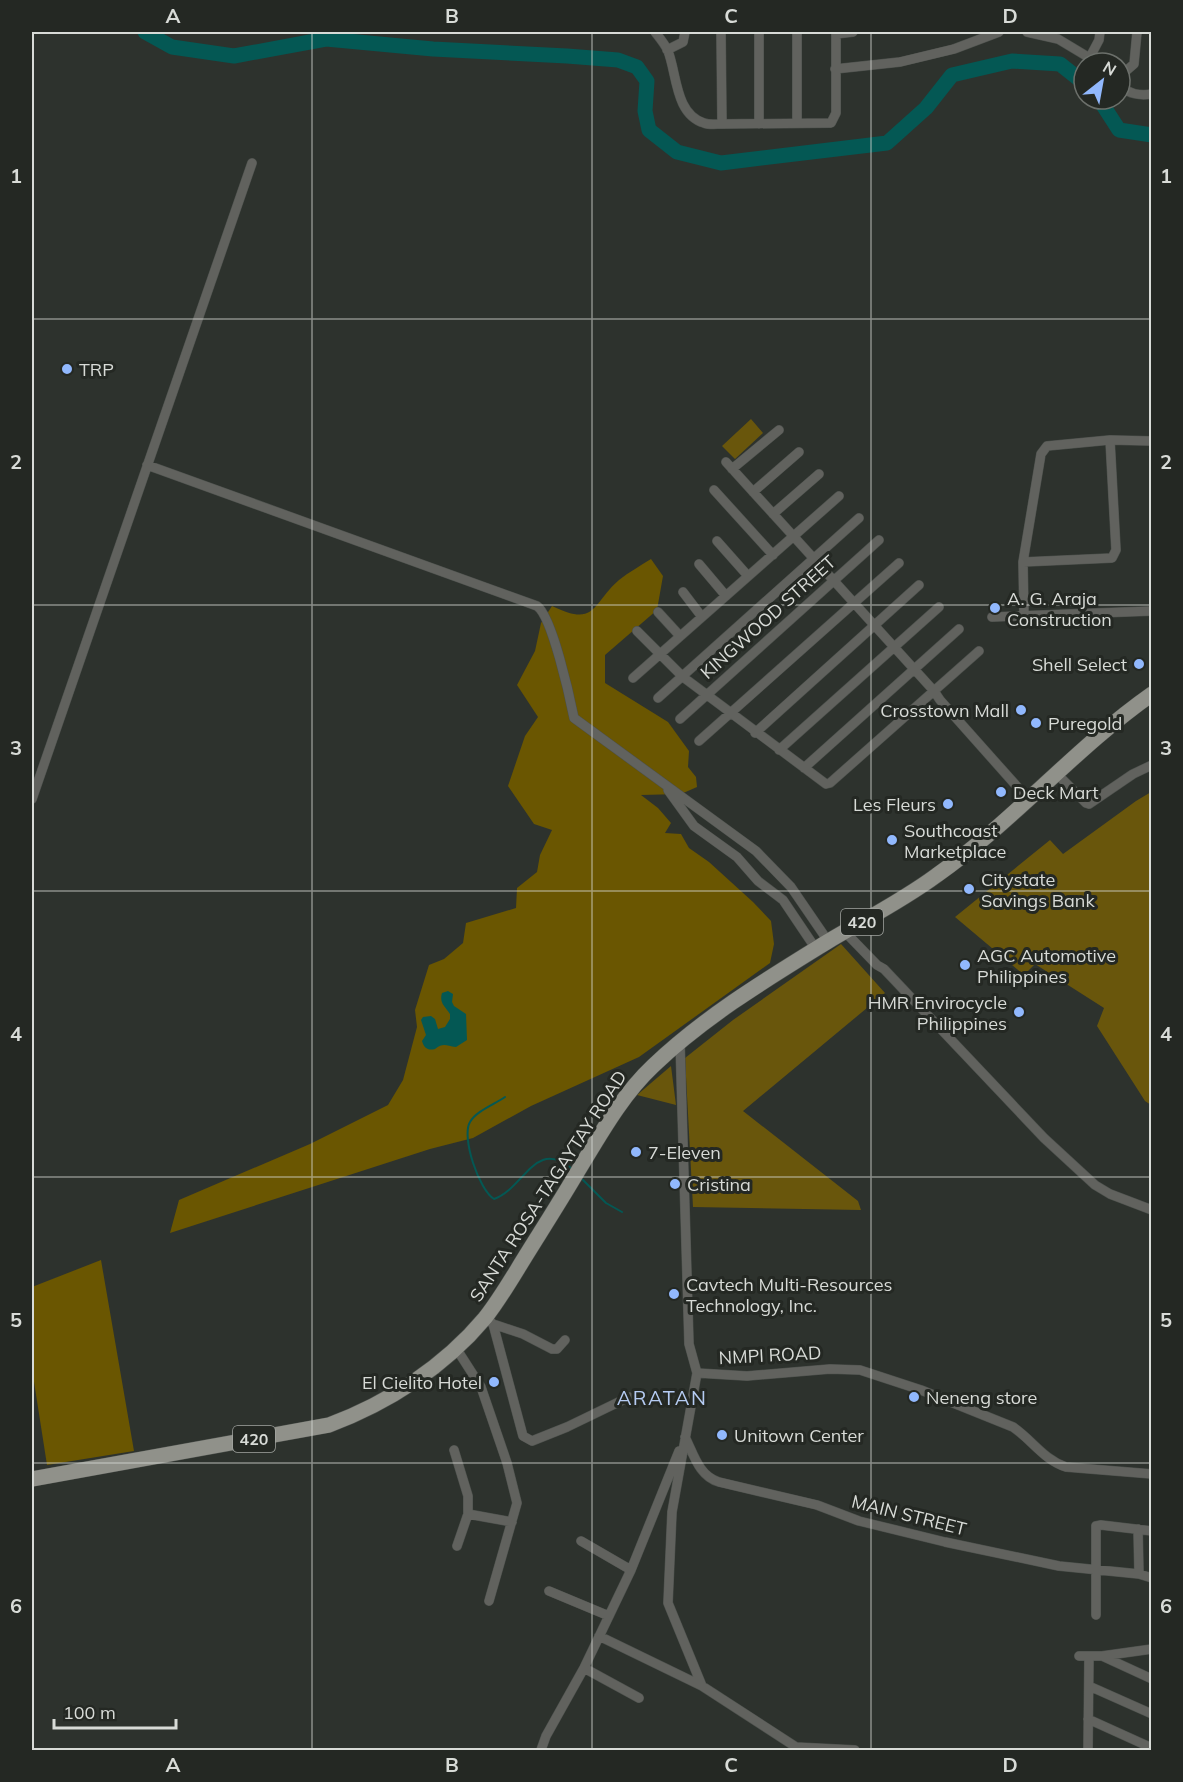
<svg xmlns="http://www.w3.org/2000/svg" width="1183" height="1782" font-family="Mulish,sans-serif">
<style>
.green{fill:#69560c}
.forest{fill:#6a5601}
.water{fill:#045854}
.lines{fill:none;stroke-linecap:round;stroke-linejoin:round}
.stream{stroke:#045854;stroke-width:2}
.river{stroke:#045854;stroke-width:15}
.minor-casing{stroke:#4c504c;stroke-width:10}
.primary-casing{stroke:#4c504c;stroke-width:16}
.minor{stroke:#61625e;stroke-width:9}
.primary{stroke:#90918a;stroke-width:15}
.grid{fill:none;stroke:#d8dbd7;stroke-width:1.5;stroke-opacity:0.55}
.poi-dot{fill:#91b8fd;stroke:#242823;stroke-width:2}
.labels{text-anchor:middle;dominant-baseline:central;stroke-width:6;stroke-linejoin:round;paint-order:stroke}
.shield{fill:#242823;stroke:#a2a5a1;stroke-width:1.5}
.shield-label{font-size:16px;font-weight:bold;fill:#d8dbd7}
.poi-label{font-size:18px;fill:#d8dbd7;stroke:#242823;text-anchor:start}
.street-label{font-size:18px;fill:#d8dbd7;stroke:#242823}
.neighbourhood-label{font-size:20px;letter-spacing:1.5px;fill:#b5cbf2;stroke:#242823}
.neatline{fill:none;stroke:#d8dbd7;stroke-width:2}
.grid-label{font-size:20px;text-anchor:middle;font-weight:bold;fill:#d8dbd7}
</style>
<rect width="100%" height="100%" fill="#2d322d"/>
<!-- green -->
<path class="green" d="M751 419 763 433 735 459 722 446Z
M1151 792V1105L1145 1101 1097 1026 1104 1008 1035 964 1024 975 955 917 1050 840 1063 854 1136 801Z
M841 944 885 993 743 1111 858 1201 861 1210 693 1207 685 1058 733 1020Z
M671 1066 676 1105 637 1095Z"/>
<!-- forest -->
<path class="forest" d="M651 559 663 576 657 610 605 655V683L668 722 689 751 688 767 696 777 697 787 681 794 641 795 658 808 671 823 665 833 681 834 689 848 709 862 753 902 771 921 774 944 770 963 639 1057 531 1106 473 1138 430 1149 170 1233 179 1200 310 1144 388 1105 403 1080 417 1027 415 1010 429 965 444 959 463 943 466 923 516 908 517 888 537 872 540 855 552 830 534 824 508 786 525 736 538 717 517 685 535 651 541 623 552 606C597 628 592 603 619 580 629 572 640 566 651 559Z
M101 1260 134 1451 47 1465 32 1369V1287Z"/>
<!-- water -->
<path class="water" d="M448 991 453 994 452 1002 454 1006 466 1014 467 1040 456 1047C446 1046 444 1042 435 1049 428 1051 424 1048 422 1041L426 1035 421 1020 423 1017 431 1016 435 1019 438 1029 445 1027 450 1019V1014C445 1006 439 1003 442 993Z"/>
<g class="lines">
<!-- stream -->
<path class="stream" d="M505 1097C495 1104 476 1111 470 1122 461 1137 479 1190 494 1199 524 1189 535 1137 572 1169
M580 1177 606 1203 622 1212"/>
<!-- river -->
<path class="river" d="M145 32 172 47 234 56 326 39 433 49 567 56 618 60 637 67 647 81 645 111 649 130 677 152 721 163 887 143 926 108 952 75 1012 61 1060 64 1084 83
M1099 99 1119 130 1152 135"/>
<!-- minor casing -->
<g class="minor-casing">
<path id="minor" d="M655 32C659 37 665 44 668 51 677 74 675 114 704 123 709 125 716 124 722 124L831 123 836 113V32
M721 32 722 124
M759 32V124
M1027 32 1058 39 1098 63
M836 34 853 32
M667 50 683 42 685 32
M1090 57 1099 40 1100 32
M835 69 900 62 954 49 999 32
M1120 76 1134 64 1137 32
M1120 86C1130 94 1139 96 1152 94
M797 122V32
M726 462 934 691 940 700 1029 800
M147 465 537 606C552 616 570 698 574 718L756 851 791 887 828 941
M732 469 779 430
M714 490 773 555
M753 492 799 452
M773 514 819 474
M717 541 748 576
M1023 562 1112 558 1116 550 1110 440
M699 564 726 596
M683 592 702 617
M658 612 680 636
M1024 615 1023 562 1041 454 1047 446 1110 440 1152 441
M992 617 1152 611
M637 631 683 677 826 784 830 783 979 651
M633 678 839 496
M658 698 859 518
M680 719 879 540
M755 733 919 585
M699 741 899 563
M779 750 939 607
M804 768 959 629
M1057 774 1086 803 1089 804 1133 774 1152 765
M668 790 694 826 737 857 758 881 783 900 816 949
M32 799 252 163
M845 932 877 965 884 969 1044 1138 1095 1185 1110 1194 1152 1210
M680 1042 689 1344 697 1373 672 1512 668 1603 702 1686
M485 1317 493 1324 523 1436 532 1441 567 1427 629 1397
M493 1324 523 1334 552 1349H557L565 1340
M456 1348 481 1387 507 1463 517 1503 489 1601
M697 1373 747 1376 830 1369 860 1370 921 1390 1013 1427C1032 1440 1044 1460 1066 1467L1152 1474
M685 1437C694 1455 699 1476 719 1482L817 1505 859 1521 945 1542 1059 1566 1139 1574 1152 1578
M454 1450 468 1496V1514
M1138 1529 1139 1574
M581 1541 631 1570
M457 1546 468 1514 512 1522
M549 1591 609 1616
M1096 1615V1526L1101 1525 1152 1531
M599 1636 702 1686 796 1747 855 1750
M1079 1656H1102L1152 1649
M1102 1656 1152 1679
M584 1668 639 1698
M1089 1686 1152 1714
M1088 1719 1152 1748
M541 1750 546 1736 584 1668 631 1570 679 1451
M1088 1750 1089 1656"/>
</g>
<!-- primary casing -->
<g class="primary-casing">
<path id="primary" d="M32 1479 329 1425C388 1403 444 1367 485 1318 500 1299 512 1278 525 1257 543 1228 561 1200 578 1171 600 1135 622 1095 653 1066 704 1017 767 979 827 942 864 920 902 901 937 875 1014 821 1075 748 1152 694"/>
</g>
<!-- minor -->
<use href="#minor" class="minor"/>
<!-- primary -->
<use href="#primary" class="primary"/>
</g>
<!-- grid -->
<path class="grid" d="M312 32V1750M592 32V1750M871 32V1750M32 319H1152M32 605H1152M32 891H1152M32 1177H1152M32 1463H1152"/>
<!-- markers -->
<g class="poi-dot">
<circle cx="67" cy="369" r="6"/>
<circle cx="995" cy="608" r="6"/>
<circle cx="1139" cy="664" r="6"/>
<circle cx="1021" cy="710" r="6"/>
<circle cx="1036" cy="723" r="6"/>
<circle cx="1001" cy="792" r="6"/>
<circle cx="948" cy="804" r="6"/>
<circle cx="892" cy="840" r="6"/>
<circle cx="969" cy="889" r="6"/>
<circle cx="965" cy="965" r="6"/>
<circle cx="1019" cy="1012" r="6"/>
<circle cx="636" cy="1152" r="6"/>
<circle cx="675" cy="1184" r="6"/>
<circle cx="674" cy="1294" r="6"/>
<circle cx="494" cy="1382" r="6"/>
<circle cx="914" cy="1397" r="6"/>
<circle cx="722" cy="1435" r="6"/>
</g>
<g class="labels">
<!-- shield labels -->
<g class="shield">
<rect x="841" y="909" width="42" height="26" rx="4.5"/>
<rect x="233" y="1426" width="42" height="26" rx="4.5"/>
</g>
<g class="shield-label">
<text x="862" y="922">420</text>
<text x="254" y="1439">420</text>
</g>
<!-- poi labels -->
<g class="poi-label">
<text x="79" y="369">TRP</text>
<text x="1007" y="598">A. G. Araja<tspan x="1007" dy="21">Construction</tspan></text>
<text x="1127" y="664" text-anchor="end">Shell Select</text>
<text x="1009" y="710" text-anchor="end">Crosstown Mall</text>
<text x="1048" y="723">Puregold</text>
<text x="1013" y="792">Deck Mart</text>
<text x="936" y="804" text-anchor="end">Les Fleurs</text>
<text x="904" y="830">Southcoast<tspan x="904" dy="21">Marketplace</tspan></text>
<text x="981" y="879">Citystate<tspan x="981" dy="21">Savings Bank</tspan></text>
<text x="977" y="955">AGC Automotive<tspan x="977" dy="21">Philippines</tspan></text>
<text x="1007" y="1002" text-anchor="end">HMR Envirocycle<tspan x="1007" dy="21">Philippines</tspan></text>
<text x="648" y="1152">7-Eleven</text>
<text x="687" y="1184">Cristina</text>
<text x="686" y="1284">Cavtech Multi-Resources<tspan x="686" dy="21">Technology, Inc.</tspan></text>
<text x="482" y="1382" text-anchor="end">El Cielito Hotel</text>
<text x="926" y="1397">Neneng store</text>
<text x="734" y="1435">Unitown Center</text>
</g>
<!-- street labels -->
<g class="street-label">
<text transform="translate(768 617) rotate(-42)">KINGWOOD STREET</text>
<text transform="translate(548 1186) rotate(-57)">SANTA ROSA-TAGAYTAY ROAD</text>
<text transform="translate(770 1355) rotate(-3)">NMPI ROAD</text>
<text transform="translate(909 1515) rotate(14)">MAIN STREET</text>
</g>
<!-- neighbourhood labels -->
<g class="neighbourhood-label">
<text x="662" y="1397">ARATAN</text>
</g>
</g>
<!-- border -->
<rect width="1183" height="1782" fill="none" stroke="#242823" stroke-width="66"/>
<!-- north arrow -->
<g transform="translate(1102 81) rotate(31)"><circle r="28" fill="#242823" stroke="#6c706b" stroke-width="1.5"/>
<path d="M0-4.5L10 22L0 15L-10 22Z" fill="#91b8fd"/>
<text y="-9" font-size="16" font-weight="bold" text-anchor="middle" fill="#d8dbd7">N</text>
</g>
<!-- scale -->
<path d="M54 1719v9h122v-9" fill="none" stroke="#d8dbd7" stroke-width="3"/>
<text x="63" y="1719" font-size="18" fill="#d8dbd7" stroke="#242823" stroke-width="4.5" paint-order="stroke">100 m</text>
<rect x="33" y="33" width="1117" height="1716" class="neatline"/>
<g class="grid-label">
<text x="173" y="23">A</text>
<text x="452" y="23">B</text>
<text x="731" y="23">C</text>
<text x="1010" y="23">D</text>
<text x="16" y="183">1</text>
<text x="1166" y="183">1</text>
<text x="16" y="469">2</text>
<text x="1166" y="469">2</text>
<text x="16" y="755">3</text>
<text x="1166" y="755">3</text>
<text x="16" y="1041">4</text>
<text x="1166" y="1041">4</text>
<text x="16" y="1327">5</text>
<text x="1166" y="1327">5</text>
<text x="16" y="1613">6</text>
<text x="1166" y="1613">6</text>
<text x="173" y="1772">A</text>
<text x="452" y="1772">B</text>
<text x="731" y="1772">C</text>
<text x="1010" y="1772">D</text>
</g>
</svg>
